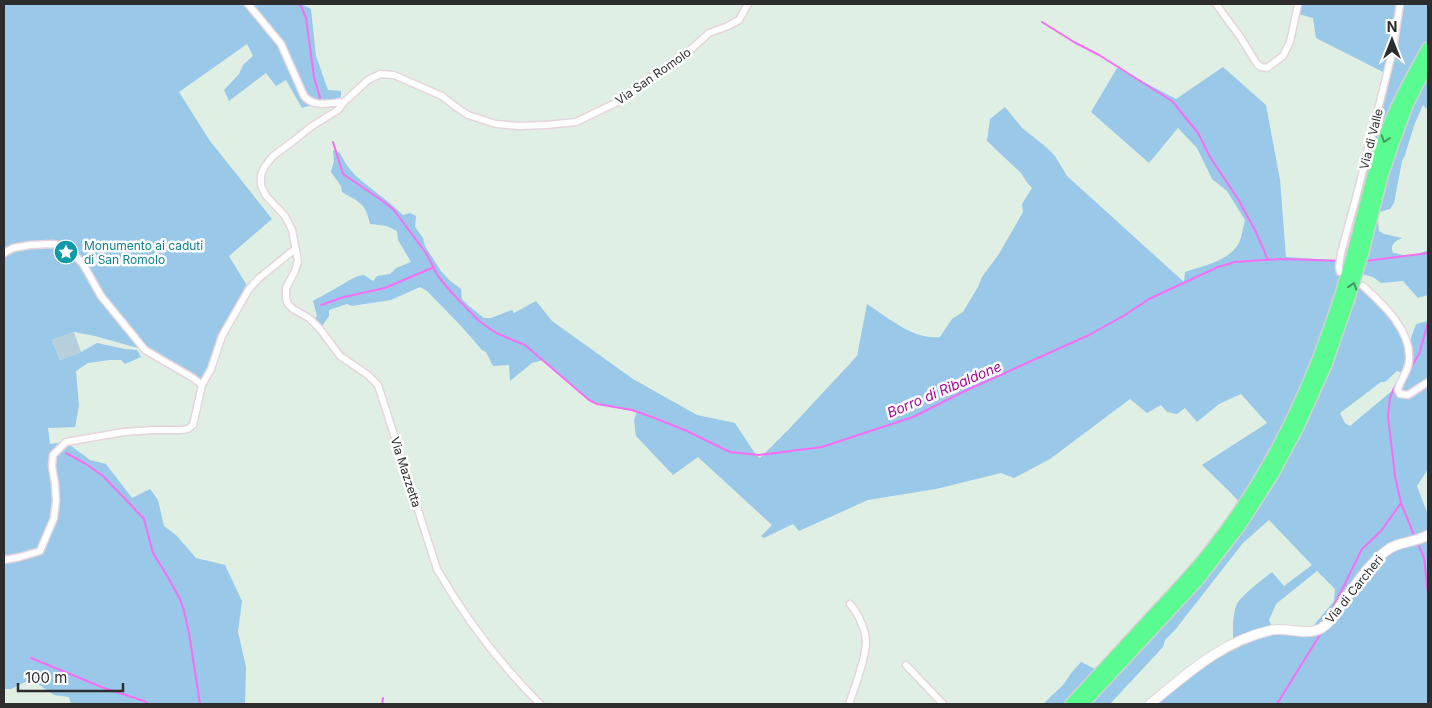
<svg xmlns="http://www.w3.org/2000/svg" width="1432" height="708" font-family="Inter,sans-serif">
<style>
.green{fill:#99c8e8;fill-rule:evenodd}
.cemetery{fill:#b5d0da}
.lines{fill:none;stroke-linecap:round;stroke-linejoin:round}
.stream{stroke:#f56ef3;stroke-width:2}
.minor-casing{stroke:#e6d4dc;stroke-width:9}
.tertiary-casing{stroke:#e6d4dc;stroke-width:11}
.trunk-casing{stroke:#d1d1d1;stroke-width:14}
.minor{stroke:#fff;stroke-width:6}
.tertiary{stroke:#fff;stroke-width:9}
.trunk{stroke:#5afc91;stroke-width:11}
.oneway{stroke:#44945f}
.labels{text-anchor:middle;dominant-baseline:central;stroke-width:5;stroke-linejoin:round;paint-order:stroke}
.street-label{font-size:12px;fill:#2d2d2d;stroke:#fff}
.culture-label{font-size:12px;fill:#0d838f;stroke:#fff;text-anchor:start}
.water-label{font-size:14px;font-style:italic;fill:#a70799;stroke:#fff}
</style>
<rect width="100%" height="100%" fill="#dfefe4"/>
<!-- green -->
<path class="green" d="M4 4H301L311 9 316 56 328 90 341 91V97L302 108 286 80 276 86 266 73 229 101 224 90 239 74 243 65 253 56 247 44 179 92 210 141 272 219 229 256 249 289 222 336 202 385 145 350 95 336 74 332 52 340 60 360 81 352 97 343 125 349 137 350 141 357 125 364 121 360H110L88 363 76 371 79 406 75 427 48 428 50 444 66 442 90 460 106 464 132 498 150 489 158 500 164 526 176 535 196 558 225 565 242 601 238 632 246 667 245 704H71L69 697 54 695 31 679 11 689H4Z
M1298 4H1428V48L1366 202 1356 198 1387 74 1316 38 1313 18 1295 13Z
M1428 64V110L1423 105 1415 123 1405 155 1402 161 1394 203 1390 209 1373 214Z
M1223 67 1266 105 1280 180 1286 257 1334 260 1350 263 1315 366 1243 506 1229 491 1202 465 1267 423 1241 394 1219 404 1197 422 1185 408 1177 414 1167 412 1161 405 1147 413 1130 399 1050 459 1014 478 1001 473 936 489 868 500 799 531 793 524 764 538 761 536 772 525 698 457 673 475 636 436 634 420 637 412 597 404 589 400 543 360 532 363 510 381 509 365 493 366 486 352 482 350 462 327 427 291 420 287 391 300 352 306 347 304 329 310V316L320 329 313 321 317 316 313 301C321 296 330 292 338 287 348 282 353 276 364 275L373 281 377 276 390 274 396 268 411 262 398 240 397 231 387 226 370 224C365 202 360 203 342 192L341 186 331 172 334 161 333 150 340 153C351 175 360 179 378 194 387 200 395 208 403 215L410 213 416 216 415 227 423 238 425 246 441 271 449 280 461 289 462 299 469 306 484 318H491L512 310 514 313 536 301 552 321 633 379 697 415 735 423 756 455 760 458 791 427 857 356 867 304C889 318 913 340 940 337L952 319 963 312 978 287 982 277 999 254 1023 212 1022 204 1032 188 1026 181 1021 173 987 141 990 119 1005 107 1022 128 1045 146 1055 156 1067 176 1184 282 1185 272C1203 266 1229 261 1239 243 1242 236 1243 227 1245 220L1227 191 1212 179 1197 148 1178 128 1149 163 1091 112 1117 68 1176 99Z
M1371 221 1378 222 1379 231 1384 234 1402 238C1396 241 1389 244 1393 253 1398 253 1401 255 1406 256 1413 257 1422 253 1428 250V295L1418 298 1403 281 1381 283 1373 277 1357 273Z
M1355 281C1379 296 1393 321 1409 344L1416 324 1428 321V469L1417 486 1428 515V704H1150L1233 643C1233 631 1232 615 1237 604 1242 595 1263 579 1272 572L1284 586 1312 565 1269 520 1243 543 1175 630 1165 640 1163 647 1110 704H1083L1221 551ZM1397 371 1406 374 1399 385 1350 426 1345 423 1340 413 1381 382H1385ZM1317 571 1335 589 1334 601 1309 631 1274 630 1269 620 1276 604Z
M1081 662 1101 672 1071 704H1043L1063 685 1072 672Z"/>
<!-- cemetery -->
<path class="cemetery" d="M74 332 81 352 60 360 52 340Z"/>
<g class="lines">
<!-- stream -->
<path class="stream" d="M300 4 306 18 314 77 320 98
M1042 22 1074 42 1099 55 1172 101 1198 133 1210 157 1238 199 1256 232 1268 260
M333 142 343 174 380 199 393 209 426 253 438 276 451 292 479 321 496 333 525 345 589 400 597 404 632 410 652 417 687 431 730 452 759 455 822 447 913 417 965 391 1089 335 1125 315 1149 299 1218 267 1235 262 1280 259 1346 261
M1366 261 1428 253
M321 305 344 297 385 288 434 267
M1410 369 1419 354 1428 323
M1399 380 1393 390 1390 398 1388 416 1395 476 1401 503 1414 535
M66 453 86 464 103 476 130 504 144 519 153 553 166 574 180 599 184 611 189 633 200 704
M1419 546 1424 558 1428 593
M1331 612 1362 549 1381 531 1401 503
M31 658 104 688 144 701 149 704
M382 704 383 698
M1277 704 1321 633"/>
<!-- minor casing -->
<g class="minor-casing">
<path id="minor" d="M248 4 281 44 304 96C314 108 330 103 344 102
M1216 4 1241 38 1257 64 1261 67 1267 68 1283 56 1290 42 1298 4
M4 253 13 248 30 245 53 244 67 247 83 264 101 296 145 350 193 378 202 385
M1340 272 1339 267 1341 253 1358 190 1393 49 1400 4
M1363 286C1384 305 1412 331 1409 361 1408 372 1400 380 1398 390L1400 394 1408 395 1428 382
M4 560 20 557 40 551 54 518 56 501 55 484 52 466 53 455 66 442 124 432 153 430H181L188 429 193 425 202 385 211 369 222 336 249 289 258 279 295 249
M906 665 943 704
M540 704C500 664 465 618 437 569L378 385 368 375 340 356 320 329 309 318 293 309 288 304 286 298V288L295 271 298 261 292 230 285 216 266 196 261 185V175L265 166 273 156 292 142 312 126 338 110 344 102 368 80 380 74 394 75 442 96 456 107 468 115 496 124 518 126 546 125 576 122 626 98 642 83 688 52 709 33 728 26 739 20 748 4
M849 704C855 686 865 662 866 643 866 630 858 613 850 604"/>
</g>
<!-- tertiary casing -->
<g class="tertiary-casing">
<path id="tertiary" d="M1150 704C1188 673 1222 641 1272 630 1287 627 1305 636 1320 629 1331 623 1336 612 1342 603 1356 585 1368 565 1386 551 1398 541 1415 543 1428 535"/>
</g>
<!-- trunk casing -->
<g class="trunk-casing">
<path id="trunk" d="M1071 704C1099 674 1127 644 1154 614 1175 592 1196 570 1214 546 1266 479 1304 403 1331 324 1344 287 1355 248 1364 210 1371 184 1377 158 1386 133 1397 103 1413 75 1428 48
M1083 704 1198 580 1239 527 1273 474 1297 429 1326 365 1350 295 1363 252 1382 176 1395 138 1408 103 1428 64"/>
</g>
<!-- minor -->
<use href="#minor" class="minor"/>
<!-- tertiary -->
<use href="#tertiary" class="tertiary"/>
<!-- trunk -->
<use href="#trunk" class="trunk"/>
</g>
<!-- one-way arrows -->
<defs><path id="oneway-chevron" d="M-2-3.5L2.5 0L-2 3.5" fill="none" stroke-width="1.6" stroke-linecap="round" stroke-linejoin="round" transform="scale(1.25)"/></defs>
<g class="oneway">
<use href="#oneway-chevron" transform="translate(1385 139) rotate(108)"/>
<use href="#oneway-chevron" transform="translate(1353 286) rotate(-73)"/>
</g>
<!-- icons -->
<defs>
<g id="sight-disc" transform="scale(1.25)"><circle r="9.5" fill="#0f9aa8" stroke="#fff"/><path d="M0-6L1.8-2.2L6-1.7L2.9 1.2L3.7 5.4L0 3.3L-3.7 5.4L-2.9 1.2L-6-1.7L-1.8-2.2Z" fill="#fff"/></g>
</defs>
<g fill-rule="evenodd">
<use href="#sight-disc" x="66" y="252"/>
</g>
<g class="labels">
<!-- street labels -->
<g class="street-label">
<text transform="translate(653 76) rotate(-35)">Via San Romolo</text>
<text transform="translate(1371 139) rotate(-76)">Via di Valle</text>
<text transform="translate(406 472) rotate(72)">Via Mazzetta</text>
<text transform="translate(1354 589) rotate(-51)">Via di Carcheri</text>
</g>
<!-- culture labels -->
<g class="culture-label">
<text x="84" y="245">Monumento ai caduti<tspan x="84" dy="14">di San Romolo</tspan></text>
</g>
<!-- water labels -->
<g class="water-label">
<text transform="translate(944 389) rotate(-23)">Borro di Ribaldone</text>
</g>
</g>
<!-- border -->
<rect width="1432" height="708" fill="none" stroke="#2d2d2d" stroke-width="10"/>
<!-- north arrow -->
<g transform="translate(1392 40)" stroke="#ffffff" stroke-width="4" paint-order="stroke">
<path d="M0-4L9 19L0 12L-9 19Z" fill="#2d2d2d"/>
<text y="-8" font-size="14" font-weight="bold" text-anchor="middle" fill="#2d2d2d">N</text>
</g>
<!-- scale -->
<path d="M18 683v8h105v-8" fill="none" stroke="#2d2d2d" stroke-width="2.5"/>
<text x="25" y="683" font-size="15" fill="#2d2d2d" stroke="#ffffff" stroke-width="4" paint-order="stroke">100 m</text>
</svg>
